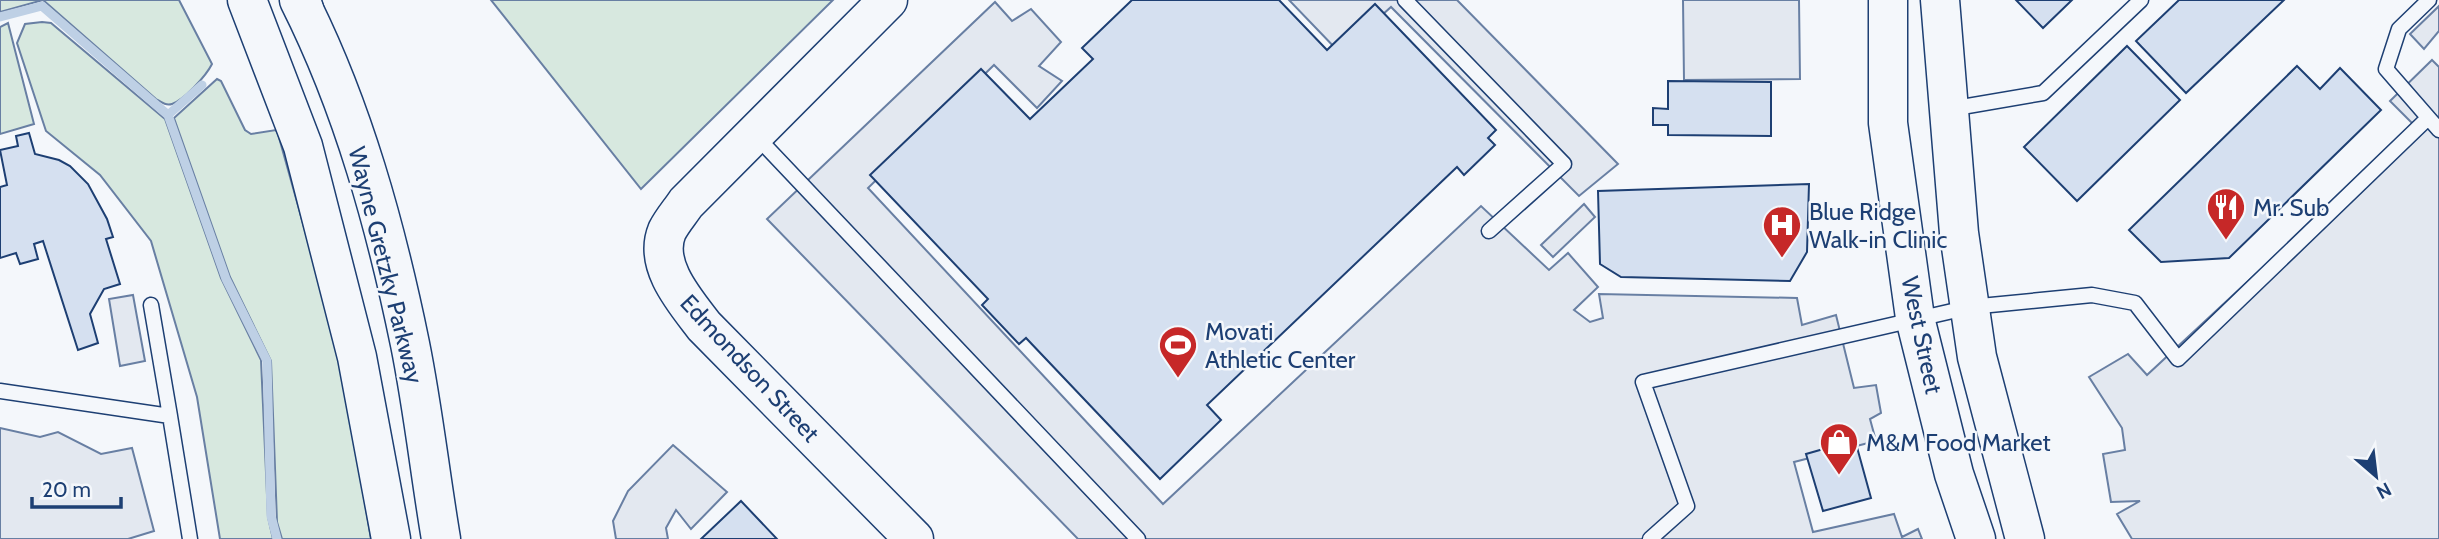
<svg xmlns="http://www.w3.org/2000/svg" width="2439" height="539" font-family="Cabin,sans-serif">
<style>
.green{fill:#d7e8df;stroke:#687fa3;stroke-width:2}
.parking{fill:#e3e8f0;stroke:#687fa3;stroke-width:2}
.lines{fill:none;stroke-linecap:round;stroke-linejoin:round}
.stream{stroke:#bed0e5;stroke-width:9}
.building{fill:#d5e0f0;stroke:#1d3f73;stroke-width:2}
.lane-casing{stroke:#1d3f73;stroke-width:17}
.secondary-casing{stroke:#1d3f73;stroke-width:41}
.highway-casing{stroke:#1d3f73;stroke-width:41}
.lane{stroke:#f4f7fb;stroke-width:14}
.secondary{stroke:#f4f7fb;stroke-width:38}
.highway{stroke:#f4f7fb;stroke-width:38}
.labels{text-anchor:middle;dominant-baseline:central;stroke-width:5;stroke-linejoin:round;paint-order:stroke}
.poi-label{font-size:24px;fill:#1d3f73;stroke:#f4f7fb;text-anchor:start}
.street-label{font-size:24px;fill:#1d3f73;stroke:#f4f7fb}
</style>
<rect width="100%" height="100%" fill="#f4f7fb"/>
<!-- green -->
<path class="green" d="M0 0H179L212 64C206 76 184 100 172 104 166 106 161 102 156 99L43 0 0 12Z
M491 0H833L641 189Z
M42 22 51 23 165 119 221 278 261 360 268 517 273 539H220L197 397 151 241 100 175 46 131 17 43 25 24Z
M8 23 34 124 0 134V27Z
M217 79 221 81 245 130 251 134 276 130 278 134 342 363 371 539H282L277 522 271 361 230 277 174 118Z"/>
<!-- parking -->
<path class="parking" d="M1289 0H1457L1618 164 1579 196 1391 7 1340 53Z
M1683 0H1799L1800 79 1684 80Z
M995 2 1012 21 1031 9 1061 42 1039 66 1062 81 1037 108 994 65 868 188 1163 504 1481 206 1549 270 1568 253 1598 287 1574 310 1590 322 1603 318 1599 294 1797 298 1802 325 1836 315 1854 388 1876 385 1881 413 1870 419 1876 441 1794 462 1813 532 1894 514 1902 537 1918 529 1922 539H1078L767 219Z
M2439 6V31L2424 49 2410 34Z
M2432 60 2439 67V539H2132L2117 514 2140 501 2111 502 2103 454 2125 450 2122 428 2089 377 2128 354 2147 375 2415 126 2390 101Z
M1584 204 1595 217 1553 257 1541 245Z
M133 295 145 361 120 366 109 299Z
M0 428 40 437 58 432 101 454 132 448 154 531 128 539H0Z
M673 445 727 492 691 529 676 510 666 528 668 539H616L613 521 628 491Z"/>
<g class="lines">
<!-- stream -->
<path class="stream" d="M0 17 42 6 168 115 226 279 267 361 271 516 277 539
M168 115 202 85"/>
</g>
<!-- building -->
<path class="building" d="M1132 0H1279L1327 50 1375 4 1496 130 1488 138 1495 145 1464 175 1457 167 1207 405 1221 420 1160 479 1026 338 1019 344 982 305 988 299 870 175 981 69 1030 119 1093 59 1082 48Z
M2016 0H2072L2043 28Z
M2179 0H2284L2186 93 2136 41Z
M2127 46 2180 100 2077 201 2024 147Z
M2297 66 2320 89 2340 68 2381 110 2229 258 2161 262 2129 230Z
M1668 81 1771 82V136L1668 135V125H1653V108L1668 109Z
M29 133 35 154 59 160 70 166 88 184 107 219 113 237 106 239 120 284 104 289 90 314 98 343 78 350 43 241 34 244 38 259 20 264 16 253 0 258V187L7 185 0 150 18 146 16 136Z
M1809 184 1807 252 1790 281 1621 277 1600 264 1598 191Z
M1855 440 1871 498 1823 511 1806 454Z
M741 501 777 539H701Z"/>
<g class="lines">
<!-- lane casing -->
<g class="lane-casing">
<path id="lane" d="M1405 0 1564 164 1489 231
M2429 0 2399 29 2386 69 2439 130
M1950 109 2043 93 2141 0
M756 136 1138 539
M151 305 170 416
M0 391 170 416 190 539
M1650 539 1687 506 1643 382 1970 307 2092 295 2135 303 2178 359 2428 118"/>
</g>
<!-- secondary casing -->
<g class="secondary-casing">
<path id="secondary" d="M247 0 303 146 357 357 391 539
M299 0C353 107 386 227 410 344 423 408 430 474 441 539
M888 0 686 203C680 212 672 221 667 231 653 265 685 301 704 326L914 539
M1888 0V123L1915 318 1954 474 1976 539
M1940 0 1959 233 1977 357 2025 539"/>
</g>
<!-- highway casing -->
<g class="highway-casing">
<path id="highway" d="M301 0 304 9"/>
</g>
<!-- lane -->
<use href="#lane" class="lane"/>
<!-- secondary -->
<use href="#secondary" class="secondary"/>
<!-- highway -->
<use href="#highway" class="highway"/>
</g>
<!-- icons -->
<defs>
<g id="restaurant-pin" transform="scale(2.0125)"><path d="M0 17L-7.5 6A9.5 9.5 0 1 1 7.5 6Z" fill="#c62828" stroke="#f4f7fb"/><path d="M-5-6h1v4h1v-4h1v4h1v-4h1v5L-1.5 .5V6h-2V.5L-5-1ZM5-6V6H3V1.5H1.5Q1.5-4 5-6Z" fill="#fff"/></g>
<g id="hospital-pin" transform="scale(2.0125)"><path d="M0 17L-7.5 6A9.5 9.5 0 1 1 7.5 6Z" fill="#c62828" stroke="#f4f7fb"/><path d="M-5-5h3v3.5h4V-5h3V5h-3V1.5h-4V5h-3Z" fill="#fff"/></g>
<g id="stadium-pin" transform="scale(2.0125)"><path d="M0 17L-7.5 6A9.5 9.5 0 1 1 7.5 6Z" fill="#c62828" stroke="#f4f7fb"/><path d="M0-5a6.5 5 0 1 0 0 10a6.5 5 0 1 0 0-10ZM-3.5-1.8h7v3.6h-7Z" fill="#fff"/></g>
<g id="shop-pin" transform="scale(2.0125)"><path d="M0 17L-7.5 6A9.5 9.5 0 1 1 7.5 6Z" fill="#c62828" stroke="#f4f7fb"/><path d="M-5-2.5h2.3a2.7 3.5 0 0 1 5.4 0H5L5.5 6h-11ZM-1.5-2.5h3a1.5 2.3 0 0 0-3 0Z" fill="#fff"/></g>
</defs>
<g fill-rule="evenodd">
<use href="#restaurant-pin" x="2226" y="207"/>
<use href="#hospital-pin" x="1782" y="225"/>
<use href="#stadium-pin" x="1178" y="345"/>
<use href="#shop-pin" x="1839" y="442"/>
</g>
<g class="labels">
<!-- poi labels -->
<g class="poi-label">
<text x="2253" y="207">Mr. Sub</text>
<text x="1809" y="211">Blue Ridge<tspan x="1809" dy="28">Walk-in Clinic</tspan></text>
<text x="1205" y="331">Movati<tspan x="1205" dy="28">Athletic Center</tspan></text>
<text x="1866" y="442">M&amp;M Food Market</text>
</g>
<!-- street labels -->
<g class="street-label">
<text transform="translate(386 265) rotate(76)">Wayne Gretzky Parkway</text>
<text transform="translate(1922 335) rotate(78)">West Street</text>
<text transform="translate(750 368) rotate(47)">Edmondson Street</text>
</g>
</g>
<!-- north arrow -->
<g transform="translate(2376 476) rotate(152)" stroke="#f4f7fb" stroke-width="5" paint-order="stroke">
<path d="M0-5L12 26L0 18L-12 26Z" fill="#1d3f73"/>
<text y="-10" font-size="19" font-weight="bold" text-anchor="middle" fill="#1d3f73">N</text>
</g>
<!-- scale -->
<path d="M32 497v10h89v-10" fill="none" stroke="#1d3f73" stroke-width="3.5"/>
<text x="42" y="497" font-size="21" fill="#1d3f73" stroke="#f4f7fb" stroke-width="5" paint-order="stroke">20 m</text>
</svg>
